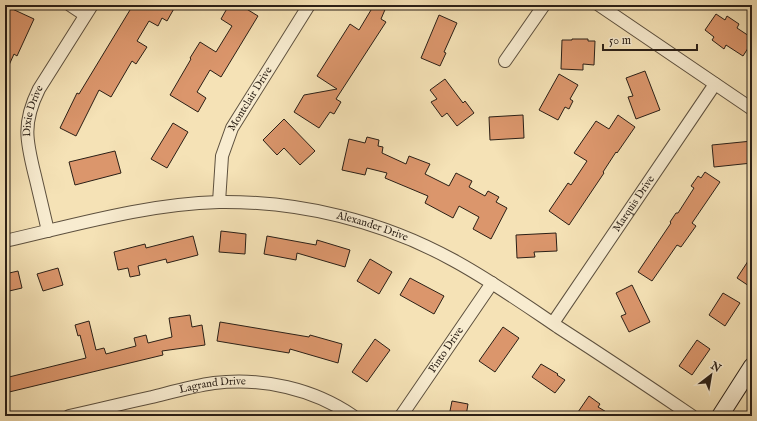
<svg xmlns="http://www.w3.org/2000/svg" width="757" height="421" font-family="'IM FELL English',serif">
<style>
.building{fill:#db966c;stroke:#2a1f16}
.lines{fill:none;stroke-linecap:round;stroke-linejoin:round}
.street-casing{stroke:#5d503e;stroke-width:14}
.secondary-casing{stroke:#2a1f16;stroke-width:18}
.street{stroke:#f8ecd0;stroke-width:12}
.secondary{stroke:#f8ecd0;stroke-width:16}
.labels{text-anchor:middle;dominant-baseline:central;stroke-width:3;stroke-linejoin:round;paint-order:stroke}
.street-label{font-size:11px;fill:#2a1f16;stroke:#f8ecd0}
</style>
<rect width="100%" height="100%" fill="#f5e2b6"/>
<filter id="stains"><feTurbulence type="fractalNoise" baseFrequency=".005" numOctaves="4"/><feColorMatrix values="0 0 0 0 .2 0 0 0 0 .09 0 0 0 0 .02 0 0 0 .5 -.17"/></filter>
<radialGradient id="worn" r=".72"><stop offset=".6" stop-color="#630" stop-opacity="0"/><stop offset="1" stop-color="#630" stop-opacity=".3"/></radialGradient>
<!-- building -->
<path class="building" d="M133 5H176L167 21 162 18 158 26 149 21 137 41 147 47 136 64 132 61 111 97 99 90 76 136 60 128 77 93 79 94Z
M229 5H240L258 16 221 77 210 70 197 92 206 98 198 112 170 95 191 59 190 58 200 42 216 52 232 26 221 19Z
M374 5H387L381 19 386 22 336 99 341 102 334 114 330 112 319 128 294 112 304 95 337 89 317 76 350 24 359 30Z
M8 7 34 19 17 56 14 54 5 74V14Z
M716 14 725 20 727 16 739 24 737 28 752 38V42L743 56 726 45 724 49 712 40 714 37 705 30Z
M439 15 457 23 444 52 446 53 440 66 421 58Z
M572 39H588V41H595L594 65 583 64V70L561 69 562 40H572Z
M645 71 660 110 636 119 628 97 633 96 626 78Z
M559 74 578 85 570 99 573 101 569 109 565 107 558 120 539 110Z
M445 79 463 103 465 101 474 113 457 126 447 113 442 117 431 102 437 99 430 90Z
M523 115 524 138 490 140 489 117Z
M618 115 635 127 617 153 616 152 603 172 604 173 569 225 549 211 568 183 571 185 587 161 574 153 596 121 609 129Z
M284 119 315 151 300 165 284 148 277 155 263 140Z
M173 123 188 132 167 168 151 159Z
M367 137 379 140 378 146 383 147 382 153 406 164 409 156 430 164 425 174 449 186 456 173 472 181 469 187 485 196 488 191 499 197 496 202 507 208 491 239 473 229 479 217 459 206 453 218 425 203 428 196 385 178 387 173 367 168 365 175 342 170 349 139 365 143Z
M752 141V163L714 167 712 145Z
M115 151 121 173 75 185 69 162Z
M705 172 720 182 692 223 696 226 681 247 677 245 652 281 638 272 671 223 670 222 676 213H678L694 188 691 186 698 176 701 178Z
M221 231 246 234 245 254 219 252Z
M556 233 557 251 534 252 535 257 517 258 516 235Z
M193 236 198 255 167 263 166 259 138 266 140 275 130 277 128 268 118 270 114 252 145 244 146 248Z
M267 236 316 245 317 240 350 250 345 267 297 253 296 260 264 254Z
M752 255V288L737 278Z
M370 259 392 272 379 294 357 281Z
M58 268 63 285 43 291 37 274Z
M18 271 22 288 5 292V274Z
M410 278 444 296 434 314 400 295Z
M632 285 650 322 629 332 621 316 626 314 616 293Z
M723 293 740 303 725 326 709 315Z
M190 315 192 327 202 325 205 345 162 351 163 355 5 393V378L86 358 80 335 78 336 75 325 89 321 96 350 104 348 106 354 136 346 134 338 146 335 148 343 172 337 169 318Z
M220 322 309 337 310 335 342 344 338 363 290 349 289 353 217 341Z
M503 327 519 338 495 372 479 361Z
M375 339 390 350 367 382 352 372Z
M697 340 710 349 692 375 679 366Z
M541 364 558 374 557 375 565 380 555 393 532 377Z
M589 396 600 404 598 407 613 416H584L578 412Z
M452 401 468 404 466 416H449Z"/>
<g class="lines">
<!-- street casing -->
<g class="street-casing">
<g id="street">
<path d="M70 5 85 15"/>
<path d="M599 5 752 109"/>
<path d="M505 61 544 5"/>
<path id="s1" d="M219 202 222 156 232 128 309 5"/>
<path id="s2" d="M48 231C44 214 40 197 36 180 27 143 21 125 39 89L92 5"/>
<path id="s3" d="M5 241C75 225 146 204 219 202 300 201 382 221 453 260 490 280 524 304 558 327 603 356 648 386 692 416"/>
<path id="s4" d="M553 323 715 84"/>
<path id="s5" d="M69 416C97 410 124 403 152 397 172 392 193 386 214 383 262 377 314 389 353 416"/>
<path id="s6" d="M401 416 492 283"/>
</g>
</g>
<!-- secondary casing -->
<g class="secondary-casing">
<path id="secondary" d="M720 416 752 366"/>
</g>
<!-- street -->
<use href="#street" class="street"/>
<!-- secondary -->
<use href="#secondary" class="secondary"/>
</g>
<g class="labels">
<!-- street labels -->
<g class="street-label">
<text stroke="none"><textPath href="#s1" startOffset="110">Montclair Drive</textPath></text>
<text stroke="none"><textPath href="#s2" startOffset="123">Dixie Drive</textPath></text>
<text stroke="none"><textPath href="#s4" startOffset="144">Marquis Drive</textPath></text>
<text stroke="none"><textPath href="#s3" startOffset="374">Alexander Drive</textPath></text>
<text stroke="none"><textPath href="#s6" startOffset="80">Pinto Drive</textPath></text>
<text stroke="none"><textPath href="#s5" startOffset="147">Lagrand Drive</textPath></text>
</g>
</g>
<!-- margin -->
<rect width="757" height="421" fill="none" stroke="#f5e2b6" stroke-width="20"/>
<rect x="6" y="6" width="745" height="409" fill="none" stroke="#2a1f16" stroke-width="2"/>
<rect x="10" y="10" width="737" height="401" fill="none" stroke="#2a1f16"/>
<!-- north arrow -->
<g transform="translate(711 375) rotate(31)" stroke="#f8ecd0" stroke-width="3" paint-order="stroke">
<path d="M0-3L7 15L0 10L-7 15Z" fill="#2a1f16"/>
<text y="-6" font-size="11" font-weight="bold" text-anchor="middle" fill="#2a1f16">N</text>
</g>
<!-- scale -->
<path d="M603 44v6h94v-6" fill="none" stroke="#2a1f16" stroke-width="2"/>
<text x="609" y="44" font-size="12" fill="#2a1f16" stroke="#f8ecd0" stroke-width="3" paint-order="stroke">50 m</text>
<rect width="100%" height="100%" filter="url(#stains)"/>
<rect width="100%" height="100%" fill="url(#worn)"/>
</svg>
